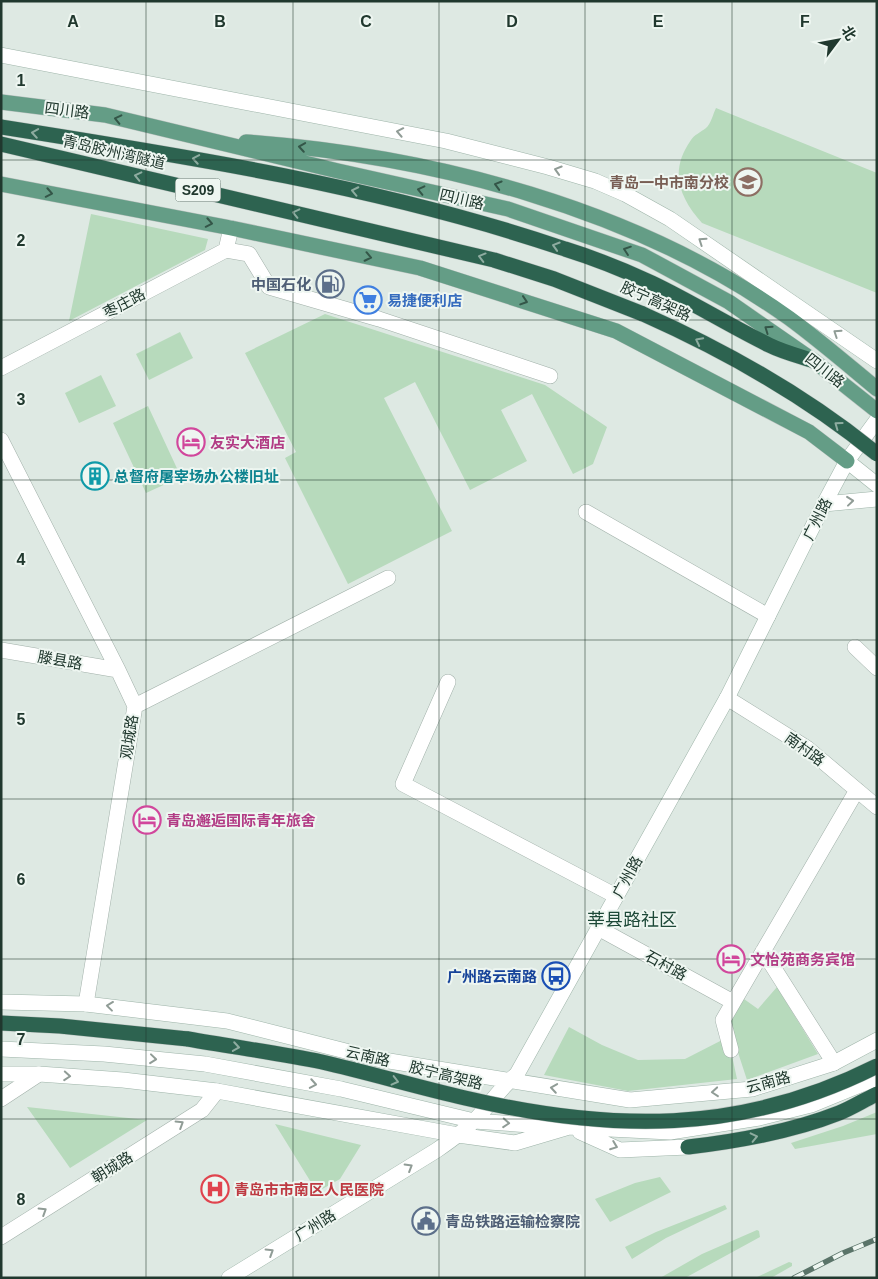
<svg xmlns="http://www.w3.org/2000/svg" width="878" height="1279" font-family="Helvetica,'Noto Sans SC',sans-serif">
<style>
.green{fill:#b7dabc}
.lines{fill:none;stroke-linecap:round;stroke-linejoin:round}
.street-casing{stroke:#a1b0a9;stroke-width:16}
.secondary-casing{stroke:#9eb4a9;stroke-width:16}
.primary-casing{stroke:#bcc3c0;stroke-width:16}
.highway-casing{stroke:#bcc3c0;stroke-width:16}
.street{stroke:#fff;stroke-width:15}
.secondary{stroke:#fff;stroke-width:15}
.primary{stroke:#649d86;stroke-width:15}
.highway{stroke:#2d6350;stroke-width:15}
.rail-casing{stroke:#5a7469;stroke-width:5.5}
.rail{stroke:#eef6f1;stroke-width:4;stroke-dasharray:11;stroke-linecap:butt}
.highway-bridge-casing{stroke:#bcc3c0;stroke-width:16;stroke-linecap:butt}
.highway-bridge{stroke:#2d6350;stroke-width:15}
.oneway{stroke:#345648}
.oneway2{stroke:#909c96}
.oneway3{stroke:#8eaca0}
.grid{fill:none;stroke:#20382e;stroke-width:1;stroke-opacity:0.55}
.labels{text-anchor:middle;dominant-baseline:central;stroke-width:4;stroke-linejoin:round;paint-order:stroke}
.shield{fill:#eef6f1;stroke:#5e7168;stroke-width:1}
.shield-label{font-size:14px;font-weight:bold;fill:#20382e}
.street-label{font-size:15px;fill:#20382e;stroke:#eef6f1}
.education-label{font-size:15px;font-weight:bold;fill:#785e54;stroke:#eef6f1;text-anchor:end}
.service-label{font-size:15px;font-weight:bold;fill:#4e5e75;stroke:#eef6f1;text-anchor:end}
.shop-label{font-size:15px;font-weight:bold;fill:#366cbe;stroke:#eef6f1;text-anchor:start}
.hotel-label{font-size:15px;font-weight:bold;fill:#b23c85;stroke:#eef6f1;text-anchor:start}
.culture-label{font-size:15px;font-weight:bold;fill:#0d838f;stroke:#eef6f1;text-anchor:start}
.transit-label{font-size:15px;font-weight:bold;fill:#164399;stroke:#eef6f1;text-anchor:end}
.health-label{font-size:15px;font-weight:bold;fill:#be3a42;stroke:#eef6f1;text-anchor:start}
.quarter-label{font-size:18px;fill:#1d4938;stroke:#eef6f1}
.grid-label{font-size:16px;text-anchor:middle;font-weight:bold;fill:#20382e;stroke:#eef6f1;stroke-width:4;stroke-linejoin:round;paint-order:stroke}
</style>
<rect width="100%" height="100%" fill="#dee9e3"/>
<!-- green -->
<path class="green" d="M716 108 877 173V293L702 223C679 197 669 171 691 140 694 135 701 132 706 128 711 124 713 114 716 108Z
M91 214 208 239 205 250 69 321Z
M325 314 545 385 607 427 593 464 573 474 532 394 501 410 527 461 470 490 415 382 384 398 452 531 348 584 285 458 296 452 245 353Z
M180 332 193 358 149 380 136 354Z
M101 375 116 406 79 423 65 393Z
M148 406 181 477 146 493 113 423Z
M777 987 818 1054 747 1080 728 1022 744 999 758 1009Z
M569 1027 602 1045 638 1060 685 1059 728 1037 737 1079 628 1091 544 1075Z
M27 1107 147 1120 70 1168Z
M877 1112V1134L795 1149 791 1143 843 1126Z
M275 1124 361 1145 340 1179 317 1192Z
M660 1177 671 1192 610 1222 595 1199 635 1183Z
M725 1205 727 1209 666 1238 632 1259 625 1247 656 1232Z
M757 1230 759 1231 760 1237 685 1278H660L702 1254Z
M789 1262 792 1263V1266L771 1278H755Z"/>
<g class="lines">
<!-- street casing -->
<g class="street-casing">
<path id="street" d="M226 250 249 254 269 287 379 319 550 376
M1 368 226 250 231 228
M1 440 118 670 135 706 86 1004
M586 512 768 616
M855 647 877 668
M1 650 118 670
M448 682 403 784 616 896
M727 698 807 748 877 807
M135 706 388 578
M598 928 733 1002
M763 951 834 1063
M731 1050 723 1020 857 790
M1 1099 39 1074
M1 1237 202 1110 217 1091"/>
</g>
<!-- secondary casing -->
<g class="secondary-casing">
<path id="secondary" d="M1 55 446 141 548 167 595 181 625 194 670 219 877 361
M847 461 877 485
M824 504 877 499
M1 1002 86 1004 227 1021 377 1059 630 1100 752 1089 834 1063 877 1040
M1 1049 104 1054 205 1064 341 1089 474 1121 558 1127
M1 1074H39L123 1080 217 1091 458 1135 515 1143 569 1127 670 1132 759 1118 811 1105 877 1078
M580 1132 620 1150 688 1147
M229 1278 437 1150C450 1141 463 1132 474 1121 489 1106 500 1088 517 1074L727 698 824 504 847 461 877 420"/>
</g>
<!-- primary casing -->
<g class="primary-casing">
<path id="primary" d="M1 102 105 115 338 171 508 209 642 255 729 302 814 361 877 411
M246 142C433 156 635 208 789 318 819 340 848 365 877 389
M1 184 231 228 420 268 616 331 809 432 847 461"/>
</g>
<!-- highway casing -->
<g class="highway-casing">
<path id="highway" d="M1 127C191 157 382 187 565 249 594 258 624 270 652 283 692 302 730 326 769 345 783 352 799 356 814 361
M1 144 494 260 554 279 643 314
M1 1023 60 1026 188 1039
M688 1147C739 1141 791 1132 839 1113 852 1108 864 1100 877 1094"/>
</g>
<!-- street -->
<use href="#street" class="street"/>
<!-- secondary -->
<use href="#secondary" class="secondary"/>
<!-- primary -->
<use href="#primary" class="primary"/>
<!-- highway -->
<use href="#highway" class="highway"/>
<!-- rail casing -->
<g class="rail-casing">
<path id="rail" d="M794 1278 843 1253 877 1239"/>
</g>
<!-- rail -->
<use href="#rail" class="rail"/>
<!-- highway-bridge casing -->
<g class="highway-bridge-casing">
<path id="highway-bridge" d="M643 314C726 351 806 396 877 454
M188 1039C233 1047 278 1053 322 1062 370 1073 417 1087 465 1098 610 1132 740 1135 877 1066"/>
</g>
<!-- highway-bridge -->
<use href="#highway-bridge" class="highway-bridge"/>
</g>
<!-- one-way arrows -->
<defs><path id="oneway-chevron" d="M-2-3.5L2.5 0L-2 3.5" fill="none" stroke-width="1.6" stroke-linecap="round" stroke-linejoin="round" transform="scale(1.25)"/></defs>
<g class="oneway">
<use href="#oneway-chevron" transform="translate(118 119) rotate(-167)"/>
<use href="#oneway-chevron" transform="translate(302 147) rotate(-171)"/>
<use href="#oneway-chevron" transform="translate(498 185) rotate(-164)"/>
<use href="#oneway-chevron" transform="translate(421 190) rotate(-167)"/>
<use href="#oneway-chevron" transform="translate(49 193) rotate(11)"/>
<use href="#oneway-chevron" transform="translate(209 223) rotate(11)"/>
<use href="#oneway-chevron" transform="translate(627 250) rotate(-161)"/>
<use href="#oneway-chevron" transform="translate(368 257) rotate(12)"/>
<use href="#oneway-chevron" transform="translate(524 301) rotate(18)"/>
<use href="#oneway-chevron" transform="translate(768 329) rotate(-145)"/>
</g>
<g class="oneway2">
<use href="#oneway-chevron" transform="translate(400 132) rotate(-169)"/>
<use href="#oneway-chevron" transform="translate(558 170) rotate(-163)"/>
<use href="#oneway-chevron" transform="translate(702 241) rotate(-146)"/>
<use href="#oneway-chevron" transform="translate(837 333) rotate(-146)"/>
<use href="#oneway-chevron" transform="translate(850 501) rotate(-6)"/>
<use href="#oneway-chevron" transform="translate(110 1006) rotate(-173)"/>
<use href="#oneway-chevron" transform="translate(153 1059) rotate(6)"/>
<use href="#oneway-chevron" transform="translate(67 1076) rotate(4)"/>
<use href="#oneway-chevron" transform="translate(313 1084) rotate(10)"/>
<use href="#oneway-chevron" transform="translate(554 1088) rotate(-171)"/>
<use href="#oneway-chevron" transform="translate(715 1092) rotate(175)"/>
<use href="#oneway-chevron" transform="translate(506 1123) rotate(4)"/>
<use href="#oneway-chevron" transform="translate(180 1124) rotate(-32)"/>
<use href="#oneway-chevron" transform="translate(614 1146) rotate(21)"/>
<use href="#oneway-chevron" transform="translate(409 1167) rotate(-31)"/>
<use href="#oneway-chevron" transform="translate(43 1211) rotate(-32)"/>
<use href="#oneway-chevron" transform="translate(270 1252) rotate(-32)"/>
</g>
<g class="oneway3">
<use href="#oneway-chevron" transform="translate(35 133) rotate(-171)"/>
<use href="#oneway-chevron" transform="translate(196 159) rotate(-170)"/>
<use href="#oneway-chevron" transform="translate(138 176) rotate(-167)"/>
<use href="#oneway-chevron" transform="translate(355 191) rotate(-168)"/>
<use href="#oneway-chevron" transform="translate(296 213) rotate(-167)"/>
<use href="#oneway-chevron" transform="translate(556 246) rotate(-163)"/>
<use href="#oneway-chevron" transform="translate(482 257) rotate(-165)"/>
<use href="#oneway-chevron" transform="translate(699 341) rotate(-153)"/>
<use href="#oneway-chevron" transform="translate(838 425) rotate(-144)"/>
<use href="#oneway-chevron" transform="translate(236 1047) rotate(9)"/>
<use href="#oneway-chevron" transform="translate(395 1081) rotate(14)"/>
<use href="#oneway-chevron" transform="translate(754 1137) rotate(-13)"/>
</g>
<!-- grid -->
<path class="grid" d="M146 1V1278M293 1V1278M439 1V1278M585 1V1278M732 1V1278M1 160H877M1 320H877M1 480H877M1 640H877M1 799H877M1 959H877M1 1119H877"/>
<!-- icons -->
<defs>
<g id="school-ring" transform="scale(1.4375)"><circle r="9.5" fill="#eef6f1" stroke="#8d6e63" stroke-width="1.5"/><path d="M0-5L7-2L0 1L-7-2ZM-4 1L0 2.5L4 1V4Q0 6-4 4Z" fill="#8d6e63"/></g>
<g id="fuel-ring" transform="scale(1.4375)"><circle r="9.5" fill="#eef6f1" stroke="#5c6f8a" stroke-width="1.5"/><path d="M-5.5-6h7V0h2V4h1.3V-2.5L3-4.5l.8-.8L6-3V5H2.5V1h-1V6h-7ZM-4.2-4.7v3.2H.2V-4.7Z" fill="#5c6f8a"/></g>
<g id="supermarket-ring" transform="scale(1.4375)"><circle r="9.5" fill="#eef6f1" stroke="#3f7fe0" stroke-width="1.5"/><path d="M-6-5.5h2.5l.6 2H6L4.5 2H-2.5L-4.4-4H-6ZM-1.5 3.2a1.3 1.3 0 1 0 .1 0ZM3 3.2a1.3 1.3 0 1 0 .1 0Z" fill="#3f7fe0"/></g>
<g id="hotel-ring" transform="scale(1.4375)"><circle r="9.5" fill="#eef6f1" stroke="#d1479c" stroke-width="1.5"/><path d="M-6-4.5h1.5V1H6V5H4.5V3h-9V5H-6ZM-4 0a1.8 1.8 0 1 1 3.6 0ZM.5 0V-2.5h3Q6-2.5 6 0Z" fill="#d1479c"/></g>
<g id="building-ring" transform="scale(1.4375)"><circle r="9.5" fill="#eef6f1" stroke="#0f9aa8" stroke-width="1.5"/><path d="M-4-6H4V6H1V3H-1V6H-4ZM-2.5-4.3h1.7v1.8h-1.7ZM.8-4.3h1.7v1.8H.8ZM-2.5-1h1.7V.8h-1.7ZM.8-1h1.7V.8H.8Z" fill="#0f9aa8"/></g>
<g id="bus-ring" transform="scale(1.4375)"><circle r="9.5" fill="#eef6f1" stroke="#1a4fb4" stroke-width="1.5"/><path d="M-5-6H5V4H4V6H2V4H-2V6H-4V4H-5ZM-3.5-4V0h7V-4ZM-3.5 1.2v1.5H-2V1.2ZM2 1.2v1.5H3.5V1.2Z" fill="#1a4fb4"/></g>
<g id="hospital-ring" transform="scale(1.4375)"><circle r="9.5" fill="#eef6f1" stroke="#e0444e" stroke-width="1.5"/><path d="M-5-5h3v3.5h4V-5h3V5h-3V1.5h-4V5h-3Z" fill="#e0444e"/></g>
<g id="civic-ring" transform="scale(1.4375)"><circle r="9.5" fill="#eef6f1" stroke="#5c6f8a" stroke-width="1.5"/><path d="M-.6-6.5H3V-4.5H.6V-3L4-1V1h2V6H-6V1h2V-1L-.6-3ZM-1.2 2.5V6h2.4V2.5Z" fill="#5c6f8a"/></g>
</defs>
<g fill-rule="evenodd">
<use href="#school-ring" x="748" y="182"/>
<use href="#fuel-ring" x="330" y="284"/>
<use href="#supermarket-ring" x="368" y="300"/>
<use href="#hotel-ring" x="191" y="442"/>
<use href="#building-ring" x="95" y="476"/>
<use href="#hotel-ring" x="147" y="820"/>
<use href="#hotel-ring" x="731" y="959"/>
<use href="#bus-ring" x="556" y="976"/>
<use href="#hospital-ring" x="215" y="1189"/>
<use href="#civic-ring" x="426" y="1221"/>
</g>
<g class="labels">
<!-- shield labels -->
<rect class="shield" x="175.5" y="178.5" width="45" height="23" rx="4"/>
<g class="shield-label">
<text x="198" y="190">S209</text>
</g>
<!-- street labels -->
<g class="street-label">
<text transform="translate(67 110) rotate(7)">四川路</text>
<text transform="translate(114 152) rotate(13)">青岛胶州湾隧道</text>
<text transform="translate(462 199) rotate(13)">四川路</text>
<text transform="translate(656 301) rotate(24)">胶宁高架路</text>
<text transform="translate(124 303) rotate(-28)">枣庄路</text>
<text transform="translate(825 370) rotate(38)">四川路</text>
<text transform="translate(817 519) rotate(-63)">广州路</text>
<text transform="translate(60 660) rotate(10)">滕县路</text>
<text transform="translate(129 737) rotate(-81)">观城路</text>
<text transform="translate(805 749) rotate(36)">南村路</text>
<text transform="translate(627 877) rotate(-61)">广州路</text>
<text transform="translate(666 965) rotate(29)">石村路</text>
<text transform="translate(368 1056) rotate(13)">云南路</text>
<text transform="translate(446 1075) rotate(14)">胶宁高架路</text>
<text transform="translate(768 1082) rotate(-15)">云南路</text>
<text transform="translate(112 1167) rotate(-32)">朝城路</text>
<text transform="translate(315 1225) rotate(-32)">广州路</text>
</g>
<!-- education labels -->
<g class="education-label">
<text x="729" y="182">青岛一中市南分校</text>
</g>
<!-- service labels -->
<g class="service-label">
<text x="311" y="284">中国石化</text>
<text x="445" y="1221" text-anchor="start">青岛铁路运输检察院</text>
</g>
<!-- shop labels -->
<g class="shop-label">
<text x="387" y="300">易捷便利店</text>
</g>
<!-- hotel labels -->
<g class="hotel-label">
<text x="210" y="442">友实大酒店</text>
<text x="166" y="820">青岛邂逅国际青年旅舍</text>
<text x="750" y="959">文怡苑商务宾馆</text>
</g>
<!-- culture labels -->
<g class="culture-label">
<text x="114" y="476">总督府屠宰场办公楼旧址</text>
</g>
<!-- transit labels -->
<g class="transit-label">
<text x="537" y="976">广州路云南路</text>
</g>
<!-- health labels -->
<g class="health-label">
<text x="234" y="1189">青岛市市南区人民医院</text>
</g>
<!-- quarter labels -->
<g class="quarter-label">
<text x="632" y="920">莘县路社区</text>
</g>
</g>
<g class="grid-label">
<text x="73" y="27">A</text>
<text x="220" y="27">B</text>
<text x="366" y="27">C</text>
<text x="512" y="27">D</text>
<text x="658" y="27">E</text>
<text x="805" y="27">F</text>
<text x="21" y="86">1</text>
<text x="21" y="246">2</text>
<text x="21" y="405">3</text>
<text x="21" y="565">4</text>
<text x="21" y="725">5</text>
<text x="21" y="885">6</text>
<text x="21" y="1045">7</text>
<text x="21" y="1205">8</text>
</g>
<!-- border -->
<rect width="878" height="1279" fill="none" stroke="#20382e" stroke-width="5"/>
<!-- north arrow -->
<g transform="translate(838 40) rotate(58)" stroke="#eef6f1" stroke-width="4" paint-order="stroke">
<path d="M0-4L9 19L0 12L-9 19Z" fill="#20382e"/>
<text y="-8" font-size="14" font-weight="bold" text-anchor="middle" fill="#20382e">北</text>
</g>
</svg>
